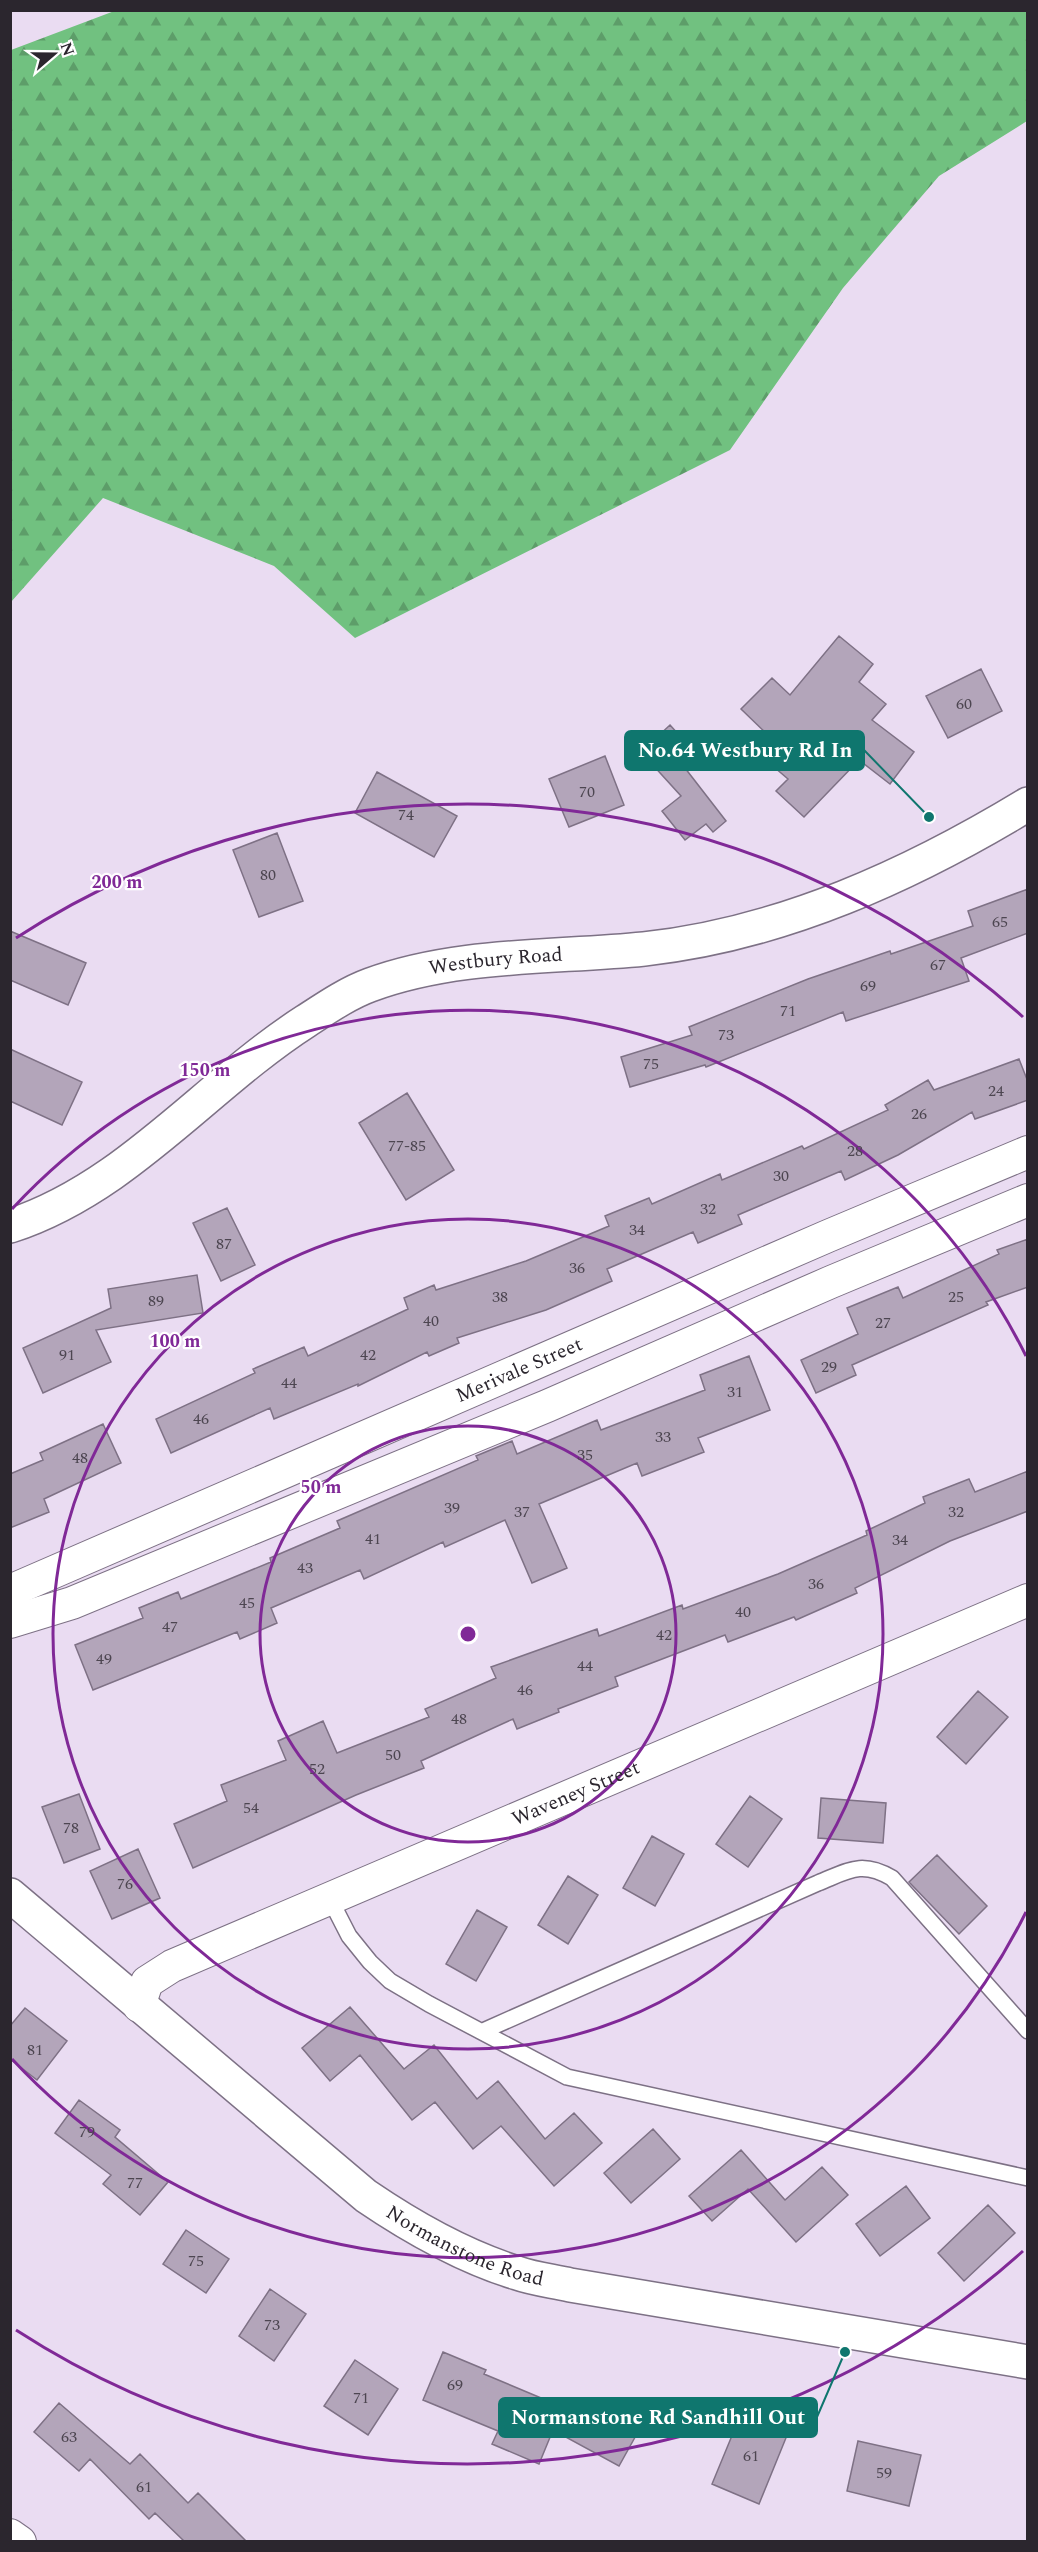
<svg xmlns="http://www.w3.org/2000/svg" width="1038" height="2552" font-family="Spectral,serif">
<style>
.forest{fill:url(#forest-firs)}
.building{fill:#b3a5ba;stroke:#7e7185;stroke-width:1.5}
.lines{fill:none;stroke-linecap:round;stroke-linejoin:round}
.service-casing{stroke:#7d7185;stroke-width:18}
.minor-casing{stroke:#7d7185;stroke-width:34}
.tertiary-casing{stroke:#7d7185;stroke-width:36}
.secondary-casing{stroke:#7d7185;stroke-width:36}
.service{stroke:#fff;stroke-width:15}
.minor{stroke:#fff;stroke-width:32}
.tertiary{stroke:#fff;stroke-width:33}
.secondary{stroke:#fff;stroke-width:33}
.ring{fill:none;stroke:#802997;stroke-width:3}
.labels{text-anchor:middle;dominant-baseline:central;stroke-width:4.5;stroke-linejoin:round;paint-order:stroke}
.number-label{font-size:16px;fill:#4d4651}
.street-label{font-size:20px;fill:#2b262e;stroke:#fff}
.centre{fill:#802997;stroke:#fff;stroke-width:3}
.ring-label{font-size:18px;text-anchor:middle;font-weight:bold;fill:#802997;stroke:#fff;stroke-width:4.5;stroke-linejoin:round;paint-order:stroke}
.leader{fill:none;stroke:#0f766e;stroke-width:2}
.callout-dot{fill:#0f766e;stroke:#fff;stroke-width:2}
.callout{fill:#0f766e;stroke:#0f766e;stroke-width:2}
.callout-label{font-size:21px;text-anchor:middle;font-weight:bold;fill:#fff}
</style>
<defs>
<pattern id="forest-firs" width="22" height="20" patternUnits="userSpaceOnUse" patternTransform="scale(1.5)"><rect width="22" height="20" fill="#71c180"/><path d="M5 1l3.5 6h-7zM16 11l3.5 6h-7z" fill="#5d9d69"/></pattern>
</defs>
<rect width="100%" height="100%" fill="#eadcf2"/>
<!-- forest -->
<path class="forest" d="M117 10 1027 11V121L939 176 843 288 730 450 355 638 274 566 103 498 11 602V50Z"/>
<!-- building -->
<path class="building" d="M839 636 873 664 859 682 886 704 872 720 914 752 890 784 859 760 804 817 776 791 788 779 760 755 773 740 741 709 772 678 790 695Z
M981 669 1002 711 948 738 926 696Z
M670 725 698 756 685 768 726 821 713 832 706 824 685 840 662 811 681 796 641 752Z
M605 756 624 805 569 827 549 779Z
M377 772 457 816 434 857 355 813Z
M277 833 303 901 259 917 233 850Z
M1028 889V933L961 958 969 981 846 1021 843 1012 706 1067 705 1065 630 1087 621 1057 692 1035 689 1027 808 979 890 951 891 954 973 926 968 911Z
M10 931 86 963 68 1005 10 980Z
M10 1049 82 1082 62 1125 10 1101Z
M1019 1059 1028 1082V1100L975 1119 972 1112 898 1155 845 1180 841 1171 738 1215 742 1224 698 1243 693 1232 607 1269 612 1281 546 1310 457 1338 459 1343 429 1356 427 1352 358 1386V1384L274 1419 270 1408 171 1453 156 1419 255 1373 253 1369 304 1347 308 1356 408 1309 404 1298 434 1285 436 1290 526 1261 609 1226 605 1216 649 1198 652 1204 720 1174 722 1180 802 1146 804 1149 888 1110 885 1105 928 1080 934 1090Z
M407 1093 454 1170 406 1200 359 1123Z
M227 1208 255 1265 221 1281 193 1223Z
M1028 1239V1287L986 1302 988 1305 852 1365 856 1375 816 1393 801 1360 858 1334 847 1308 898 1287 903 1298 999 1254 997 1250Z
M197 1275 203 1313 96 1330 111 1362 43 1393 23 1348 111 1308 108 1289Z
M749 1356 770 1410 698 1438 704 1452 642 1476 637 1463 539 1504 567 1568 532 1583 505 1520 445 1547 443 1542 364 1579 360 1570 271 1608 277 1623 240 1639 237 1632 93 1690 75 1645 143 1618 139 1608 178 1592 181 1599 271 1562 270 1558 340 1528 337 1521 478 1460 476 1456 512 1441 517 1454 597 1420 601 1430 705 1390 700 1375Z
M103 1424 121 1463 44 1499 49 1512 10 1528V1474L43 1460 40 1453Z
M1028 1471V1511L950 1541 855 1588 857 1593 796 1620 794 1617 728 1642 725 1635 615 1677 618 1686 558 1709 559 1712 517 1729 513 1719 421 1761 424 1768 356 1795 193 1868 174 1824 227 1801 221 1785 286 1760 278 1741 323 1721 337 1753 429 1717 425 1709 496 1678 491 1667 597 1629 599 1636 682 1605 683 1609 778 1574 867 1535 866 1531 925 1503 923 1497 969 1479 975 1492Z
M978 1691 1008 1717 966 1764 937 1737Z
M79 1794 100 1849 64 1863 42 1807Z
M750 1796 782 1819 748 1867 716 1844Z
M821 1798 886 1803 883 1843 818 1838Z
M652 1836 684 1854 655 1906 623 1888Z
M138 1849 160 1898 112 1919 90 1871Z
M937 1855 987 1906 959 1934 909 1882Z
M568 1876 598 1895 568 1944 538 1925Z
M477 1910 507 1927 476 1981 446 1964Z
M350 2007 404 2069 434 2045 477 2099 498 2081 545 2139 574 2113 602 2143 554 2186 501 2126 473 2149 435 2102 412 2120 360 2055 330 2081 302 2048Z
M25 2008 67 2041 37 2080 10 2059V2026Z
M79 2100 120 2130 115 2137 168 2182 140 2215 103 2184 111 2175 55 2133Z
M653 2129 680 2159 631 2203 604 2173Z
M741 2150 785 2200 822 2167 848 2195 796 2242 748 2189 712 2221 689 2196Z
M906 2186 930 2218 880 2256 856 2224Z
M988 2205 1015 2233 964 2281 938 2253Z
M186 2230 229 2259 206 2293 163 2264Z
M270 2289 306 2314 274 2361 239 2336Z
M443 2352 486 2370 484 2374 596 2421 607 2401 644 2421 619 2466 553 2430 539 2464 492 2444 498 2431 423 2400Z
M355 2360 398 2389 368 2435 324 2406Z
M59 2403 130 2464 140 2454 188 2503 198 2493 246 2541H184L155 2513 149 2519 90 2459 79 2471 34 2432Z
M743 2409 790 2428 759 2504 712 2484Z
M858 2441 921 2455 909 2506 847 2491Z"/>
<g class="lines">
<!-- service casing -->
<g class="service-casing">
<path id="service" d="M329 1897 349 1936 370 1962 390 1981 429 2004 567 2077 1028 2178
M483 2031 818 1883C848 1871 861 1860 892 1878L1028 2031"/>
</g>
<!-- minor casing -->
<g class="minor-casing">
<g id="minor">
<path id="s1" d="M10 1591 828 1236 1028 1152"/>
<path d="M10 1622 72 1603 547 1406 831 1282 1028 1200"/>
<path id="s2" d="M139 2006 147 1982 172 1966 1028 1600"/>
<path d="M10 2535 20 2542"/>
</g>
</g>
<!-- tertiary casing -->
<g class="tertiary-casing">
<g id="tertiary">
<path id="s3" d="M10 1895 366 2196C413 2228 462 2256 517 2273 534 2279 553 2281 570 2285L1028 2362"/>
</g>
</g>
<!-- secondary casing -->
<g class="secondary-casing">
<g id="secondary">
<path id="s4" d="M10 1226C127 1188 206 1085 306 1021 326 1008 348 993 370 985 457 953 554 958 644 949 782 934 911 875 1028 804"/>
</g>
</g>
<!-- service -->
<use href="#service" class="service"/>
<!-- minor -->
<use href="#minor" class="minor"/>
<!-- tertiary -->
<use href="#tertiary" class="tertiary"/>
<!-- secondary -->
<use href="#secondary" class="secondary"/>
</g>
<!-- distance rings -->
<g class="ring">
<circle cx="468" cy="1634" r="208"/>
<circle cx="468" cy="1634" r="415"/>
<path d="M1026 1912A623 623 0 0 1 12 2059M12 1209A623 623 0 0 1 1026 1356"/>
<path d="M1023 2251A830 830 0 0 1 16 2330M16 938A830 830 0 0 1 1023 1017"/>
</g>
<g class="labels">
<!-- number labels -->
<g class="number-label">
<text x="964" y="704">60</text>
<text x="587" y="792">70</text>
<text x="406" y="815">74</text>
<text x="268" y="875">80</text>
<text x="1000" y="922">65</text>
<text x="938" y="965">67</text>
<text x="868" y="986">69</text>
<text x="788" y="1011">71</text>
<text x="726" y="1035">73</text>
<text x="651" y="1064">75</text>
<text x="996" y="1091">24</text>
<text x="919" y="1114">26</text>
<text x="407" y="1146">77-85</text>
<text x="855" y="1151">28</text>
<text x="781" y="1176">30</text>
<text x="708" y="1209">32</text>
<text x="637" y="1230">34</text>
<text x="224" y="1244">87</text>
<text x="577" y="1268">36</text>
<text x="500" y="1297">38</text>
<text x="956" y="1297">25</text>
<text x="156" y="1301">89</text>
<text x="431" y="1321">40</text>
<text x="883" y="1323">27</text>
<text x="67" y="1355">91</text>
<text x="368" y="1355">42</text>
<text x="829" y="1367">29</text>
<text x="289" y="1383">44</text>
<text x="735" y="1392">31</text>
<text x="201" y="1419">46</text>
<text x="663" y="1437">33</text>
<text x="585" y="1455">35</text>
<text x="80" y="1458">48</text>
<text x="452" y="1508">39</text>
<text x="522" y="1512">37</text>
<text x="956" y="1512">32</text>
<text x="373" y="1539">41</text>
<text x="900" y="1540">34</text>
<text x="305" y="1568">43</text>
<text x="816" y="1584">36</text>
<text x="247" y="1603">45</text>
<text x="743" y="1612">40</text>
<text x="170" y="1627">47</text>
<text x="664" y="1635">42</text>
<text x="104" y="1659">49</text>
<text x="585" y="1666">44</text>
<text x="525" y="1690">46</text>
<text x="459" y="1719">48</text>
<text x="393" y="1755">50</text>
<text x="317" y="1769">52</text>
<text x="251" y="1808">54</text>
<text x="71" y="1828">78</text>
<text x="125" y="1884">76</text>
<text x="35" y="2050">81</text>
<text x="87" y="2132">79</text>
<text x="135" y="2183">77</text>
<text x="196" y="2261">75</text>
<text x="272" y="2325">73</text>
<text x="455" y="2385">69</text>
<text x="361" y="2398">71</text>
<text x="69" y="2437">63</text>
<text x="751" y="2456">61</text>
<text x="884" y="2473">59</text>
<text x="144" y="2487">61</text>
</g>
<!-- street labels -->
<g class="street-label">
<text stroke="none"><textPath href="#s4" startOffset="564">Westbury Road</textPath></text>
<text stroke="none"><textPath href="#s1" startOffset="555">Merivale Street</textPath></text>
<text stroke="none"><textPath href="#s2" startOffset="494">Waveney Street</textPath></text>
<text stroke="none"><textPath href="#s3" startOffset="578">Normanstone Road</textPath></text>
</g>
</g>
<circle cx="468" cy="1634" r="9" class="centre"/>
<g class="ring-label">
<text x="117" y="888">200 m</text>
<text x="205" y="1076">150 m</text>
<text x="175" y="1347">100 m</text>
<text x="321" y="1493">50 m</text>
</g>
<!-- callouts -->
<path class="leader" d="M929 817L864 750M845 2352L817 2417"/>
<g class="callout-dot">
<circle cx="929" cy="817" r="6"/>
<circle cx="845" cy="2352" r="6"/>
</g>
<g class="callout">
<rect x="625" y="731" width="239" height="39" rx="6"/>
<rect x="499" y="2398" width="318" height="39" rx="6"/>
</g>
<g class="callout-label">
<text x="745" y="757">No.64 Westbury Rd In</text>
<text x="658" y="2424">Normanstone Rd Sandhill Out</text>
</g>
<!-- border -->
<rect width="1038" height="2552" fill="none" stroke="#2b262e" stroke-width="24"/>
<!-- north arrow -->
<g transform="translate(54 54) rotate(70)" stroke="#ffffff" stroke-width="4.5" paint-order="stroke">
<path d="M0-4.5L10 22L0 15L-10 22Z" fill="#2b262e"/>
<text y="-9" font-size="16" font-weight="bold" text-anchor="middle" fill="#2b262e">N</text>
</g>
</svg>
